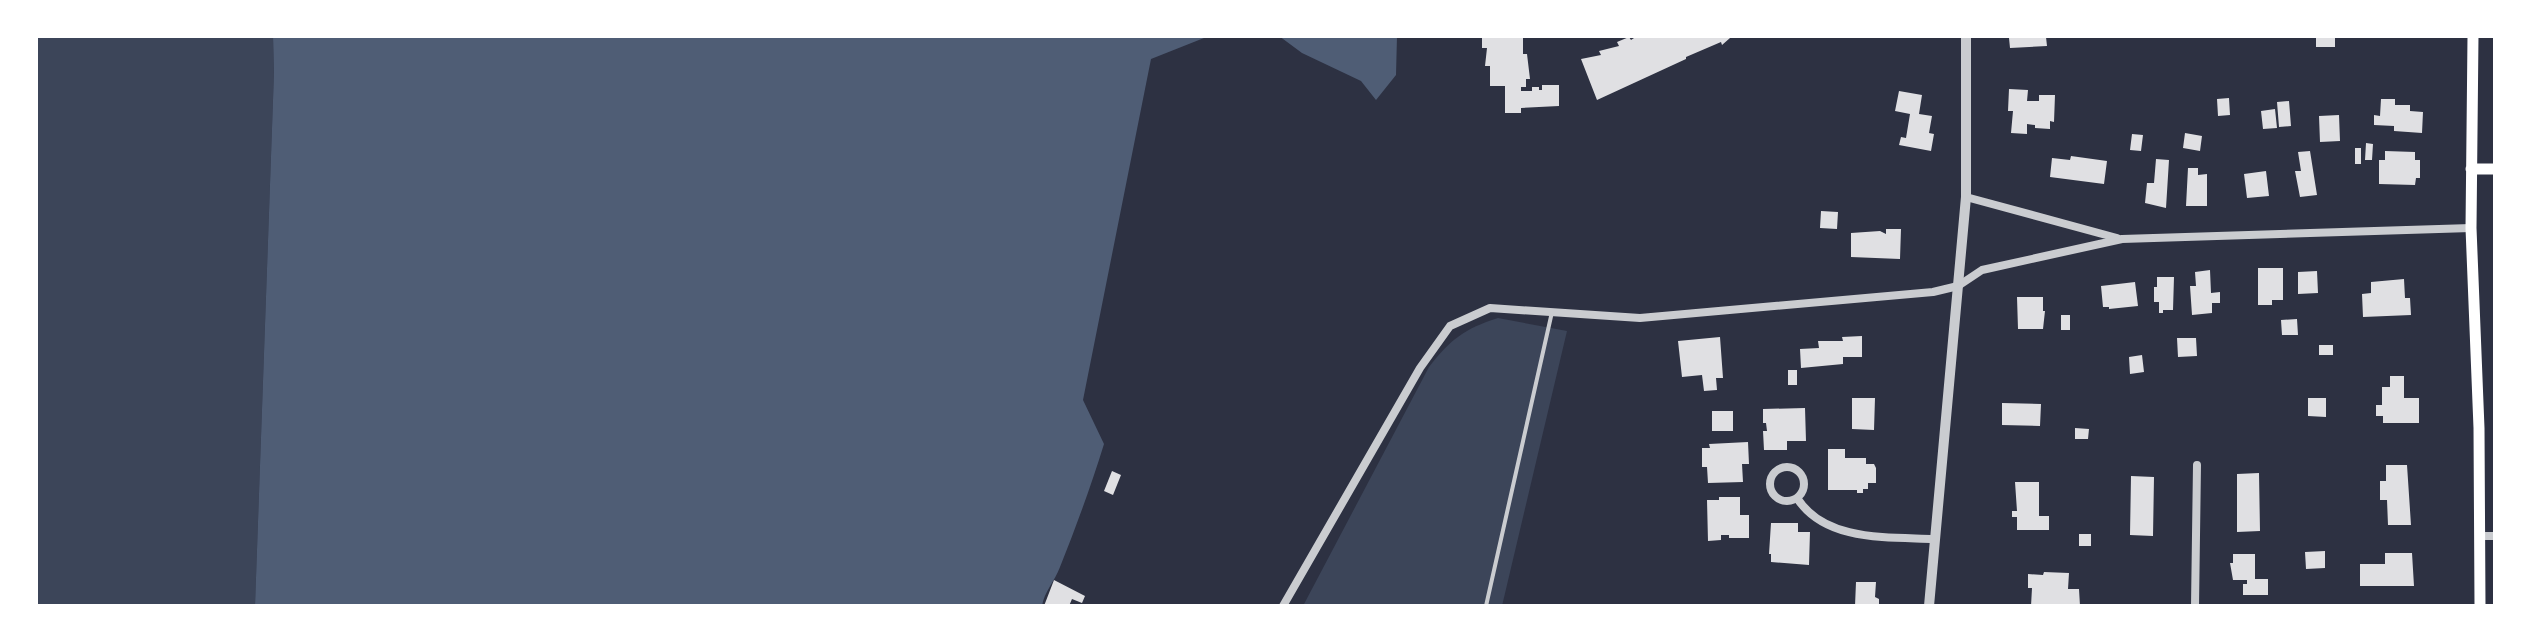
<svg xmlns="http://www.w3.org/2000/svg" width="2531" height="642" font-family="'IBM Plex Sans',sans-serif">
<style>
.green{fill:#3c4559}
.water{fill:#4f5d75}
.building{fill:#e0e0e3}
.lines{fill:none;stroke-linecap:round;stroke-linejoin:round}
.service{stroke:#caccd0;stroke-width:4}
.minor{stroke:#caccd0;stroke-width:8}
.tertiary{stroke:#caccd0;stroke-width:10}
.secondary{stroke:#fff;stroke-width:11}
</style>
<rect width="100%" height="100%" fill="#2d3142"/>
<!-- green -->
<path class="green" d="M36 36H273L274 72 255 606H36Z
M1498 318 1567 331 1502 606H1303L1429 367C1451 339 1464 329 1498 318Z"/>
<!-- water -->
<path class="water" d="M273 36H1209L1151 59 1083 400 1104 444C1091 486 1076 527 1060 567 1055 581 1044 592 1042 606H255L274 72Z
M1279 36H1397L1396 75 1376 100 1361 81 1302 53Z"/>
<!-- building -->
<path class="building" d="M1482 36H1523V54H1527L1530 79H1526V87H1521V91H1532V87H1539V90H1542V85H1559V106L1521 108V113H1505V86H1490V66H1485L1487 48H1482Z
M1637 36H1729L1730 38 1722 45 1721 42 1686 57V59L1597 100 1581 59 1601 55 1599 51 1619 46 1617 42 1629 37 1631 40Z
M2012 36 2046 37 2047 46 2010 48 2009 38Z
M2316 36H2335V47H2316Z
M2009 89 2028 90 2027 101H2039V95H2055L2054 122 2050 121V129L2035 128V125L2027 124V134L2011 133 2013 111H2008Z
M1899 91 1922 95 1919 114 1932 116 1929 133 1934 134 1931 151 1899 145 1901 137 1906 138 1910 114 1895 111Z
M2229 98 2230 115 2218 116 2217 99Z
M2381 99H2395V105H2410V111L2423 112 2422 133 2394 131V126L2374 125V115L2380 116Z
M2289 101 2291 126 2279 127 2277 102Z
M2275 109 2277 128 2263 129 2261 111Z
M2339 115 2340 141 2320 142 2319 116Z
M2185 133 2202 136 2200 151 2183 148Z
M2132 134 2143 135 2141 151 2130 150Z
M2366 143 2373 144 2372 160H2365Z
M2355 148H2361V164H2355Z
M2310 151 2317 195 2300 197 2295 171H2301L2298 152Z
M2385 151 2415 152V160H2420V178H2416L2415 185 2379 184V160H2385Z
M2071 156 2107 161 2104 184 2050 177 2052 158 2070 160Z
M2156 159 2169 160 2166 208 2145 203 2147 183H2154Z
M2188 168H2198V175L2207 174V206H2186Z
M2266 171 2269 196 2247 198 2244 174Z
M1821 211 1838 212 1837 229 1820 228Z
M1886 229H1901L1900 259 1851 257V233L1880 231 1886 234Z
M2258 268H2283V300H2272V305H2258Z
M2210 270 2211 293 2220 292V303H2212V313L2192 315 2190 286H2196L2195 272Z
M2317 271 2318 293 2298 294V272Z
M2157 277H2174L2173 310H2163V313H2159V302H2154V287H2157Z
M2404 279 2405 298H2410L2411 315 2363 317 2362 294 2371 293V282Z
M2135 282 2138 306 2109 309V307H2103L2101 286Z
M2017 297H2043V311H2045L2043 329H2018Z
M2061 315H2070V330H2061Z
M2297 319 2298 335H2282L2281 320Z
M1862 336V357H1843V364L1801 368 1800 349 1819 348 1818 341H1843L1842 337Z
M1720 337 1723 378H1716L1717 390 1704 391 1702 375 1682 377 1678 341Z
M2177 338H2196L2197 356 2178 357Z
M2319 345H2333V355H2319Z
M2142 355 2144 372 2130 374 2129 357Z
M1788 370H1797V385H1788Z
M2390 376H2404V398H2419V423H2383V416H2376V405H2382V387H2390Z
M1852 398H1875L1874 430 1852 429Z
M2308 398H2326V417L2308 416Z
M2002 403 2041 404 2040 426 2002 425Z
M1805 408 1806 441H1787V450H1764L1763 431H1767L1766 423H1763V409Z
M1712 411H1733V431H1712Z
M2075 428 2089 429 2088 439H2075Z
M1748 442 1749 464H1742L1743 482 1708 483 1707 467H1702V448H1710L1709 444Z
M1828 449H1845V458H1866V464H1874L1876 468V483H1868V489H1863V493H1857V490H1828Z
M2386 465H2407L2411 525H2388L2387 500H2380V481H2386Z
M1112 471 1121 475 1113 495 1104 491Z
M2259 473 2260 531 2237 532V474Z
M2131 476 2154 477 2153 536 2130 535Z
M2015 482H2039V516H2049V530H2017V517H2012V511H2017Z
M1719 497H1740V515H1749V538H1729V535H1721V540L1708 541 1707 500H1719Z
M1771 523H1798V532H1810L1809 565 1771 562V554H1769Z
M2079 534H2091V546H2079Z
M2325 551V568L2306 569 2305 552Z
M2385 553H2412L2414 586H2360V564H2385Z
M2233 554H2255V579H2268V595H2243V584H2247V580H2233L2230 563H2233Z
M2044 572 2069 573 2068 589H2079L2080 606H2031L2032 588H2028V574L2043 575Z
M1054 580 1085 596 1082 603 1072 599 1069 606H1044Z
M1856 582H1876L1875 597 1879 599V606H1855Z"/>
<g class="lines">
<!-- service -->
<path class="service" d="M1486 606 1552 312"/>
<!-- minor -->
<path class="minor" d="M1966 197 2117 238
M1770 484a17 17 0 1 1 34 0a17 17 0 1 1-34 0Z
M1797 498C1825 542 1888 537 1934 539
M2480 536H2495
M1283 606 1420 368 1450 326 1490 308 1640 318 1933 292 1958 286 1982 270 2122 239 2471 228
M2195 606 2197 465"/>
<!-- tertiary -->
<path class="tertiary" d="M1929 606 1966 197V36"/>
<!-- secondary -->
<path class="secondary" d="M2473 36 2471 228 2479 428 2480 606
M2471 169H2495"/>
</g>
<!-- border -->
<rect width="2531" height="642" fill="none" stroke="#ffffff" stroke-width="76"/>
</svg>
